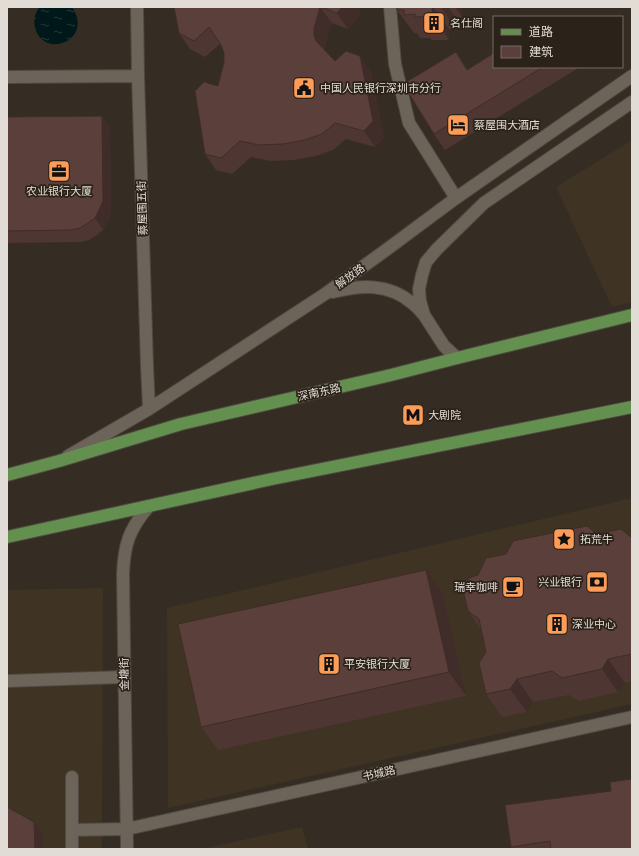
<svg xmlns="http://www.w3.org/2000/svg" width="639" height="856" font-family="'PT Sans Narrow','Noto Sans SC',sans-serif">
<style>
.built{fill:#3f3323}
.water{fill:url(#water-ripples)}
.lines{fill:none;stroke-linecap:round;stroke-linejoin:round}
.minor-casing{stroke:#4f4941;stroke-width:14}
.major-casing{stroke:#4f4941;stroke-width:14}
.minor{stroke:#6d6459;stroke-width:12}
.major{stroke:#63904f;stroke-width:12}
.wall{fill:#4e3632}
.shaded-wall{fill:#402c29}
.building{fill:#5b3f3a;stroke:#402c29}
.labels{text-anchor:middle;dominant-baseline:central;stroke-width:3.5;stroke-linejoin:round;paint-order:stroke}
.poi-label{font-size:11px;fill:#e1dcd6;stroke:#2b2319;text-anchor:start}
.street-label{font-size:11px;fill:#e1dcd6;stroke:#2b2319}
</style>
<defs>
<pattern id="water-ripples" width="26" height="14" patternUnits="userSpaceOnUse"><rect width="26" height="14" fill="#001819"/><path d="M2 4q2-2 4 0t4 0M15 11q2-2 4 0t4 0" fill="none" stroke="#25393a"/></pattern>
</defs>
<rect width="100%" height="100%" fill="#352d23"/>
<!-- built -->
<path class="built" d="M632 140V302L612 307 556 187Z
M632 498V704L168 808 167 608Z
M103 588 102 849H7V590Z
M302 827 308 849H202Z"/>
<!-- water -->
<path class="water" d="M40 7H72C95 41 42 60 35 27 33 20 35 12 40 7Z"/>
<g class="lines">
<!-- minor casing -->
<g class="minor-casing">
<path id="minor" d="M137 7 138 76 147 366 149 409
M390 7 395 64 409 123 456 198
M7 77 138 76
M333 292C361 285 388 283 412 303 416 306 420 310 423 314
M457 358 444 346 424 315 420 301 419 289 422 275 426 262 437 249 484 203 632 102
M68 456 149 409 325 294 386 250 456 198 632 76
M7 681 124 677
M72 777V849
M72 830 127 829 632 717
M127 849 123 574C124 545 129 529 149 506"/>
</g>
<!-- major casing -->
<g class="major-casing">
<path id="major" d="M7 475 59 461 181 424 391 375 457 358 632 315
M7 537 272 479 632 407"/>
</g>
<!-- minor -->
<use href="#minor" class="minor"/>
<!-- major -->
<use href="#major" class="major"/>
</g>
<!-- wall -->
<path class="wall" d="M174 7H359L360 15 348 29 332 23 325 44V50L335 61 371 72 384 137 375 147 346 139 333 150 316 156 294 160 270 161 251 157 232 174 216 170 205 154 218 86 224 62V53L220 44 205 57 190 49 179 33Z
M397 7H462V17L456 18V29H449V40H432L430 38H420L417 33H414L397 10Z
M494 67H580L445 150 434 134 468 69Z
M7 117 110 128 111 213 108 222 103 230 97 235 89 240 80 242 7 243Z
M632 538V681L625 683 618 692 579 701 569 695 533 702 527 712 502 717 486 694V652L481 630 468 611 478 575Z
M426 570 443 593 466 696 218 750 201 727Z
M611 791 632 849H512L511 847Z"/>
<!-- shaded-wall -->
<path class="shaded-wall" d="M320 7 332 23 325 44V51L316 41 314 35V28Z
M342 7H359L360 15 348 29 337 13Z
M432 7H433L449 29V40L433 16Z
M441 7H448L456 18V29Z
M455 7H462V17Z
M456 52 467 68 478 86 467 70Z
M360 56 371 72 384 137 375 147 364 131Z
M102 116 110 128 111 213 108 222 103 230 95 218Z
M426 570 443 593 466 696 449 672Z
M608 659 625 683 618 692 602 669Z
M517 679 533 702 527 712 510 689Z
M34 822 43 835V849H35Z"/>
<!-- building -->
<path class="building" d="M174 7H320L314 28V35L316 41 335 61 346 51 360 56 373 121 364 131 335 123 322 134 305 140 283 144 259 145 240 141 221 158 205 154 195 91 204 82 218 86 224 62V53L221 45 209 27 194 41 179 33Z
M321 7H342L337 13Z
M397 7H432L433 16 415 17V14L404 15V10H397Z
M456 52 467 70 494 53V67H543L434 134 403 84Z
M102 116 103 201 99 210 95 218 88 223 80 228 72 230 7 231V117Z
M587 526 597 534 621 529 632 538V654L608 659 602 669 562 678 552 671 517 679 510 689 486 694 479 663 486 652 479 619 468 611 463 590 469 578 478 575 486 558 506 554 513 541Z
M426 570 449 672 201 727 178 624Z
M632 779V849H551L550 841 511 847 505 805 611 791 610 782Z
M7 807 34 822 35 849H7Z"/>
<!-- icons -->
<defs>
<g id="building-square" transform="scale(1.15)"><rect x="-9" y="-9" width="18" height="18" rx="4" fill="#fd9c56" stroke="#2b2319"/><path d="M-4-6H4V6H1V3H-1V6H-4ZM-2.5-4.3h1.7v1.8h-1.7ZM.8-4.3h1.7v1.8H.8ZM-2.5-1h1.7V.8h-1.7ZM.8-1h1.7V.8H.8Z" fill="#111"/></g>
<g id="civic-square" transform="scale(1.15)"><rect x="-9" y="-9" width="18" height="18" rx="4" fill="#fd9c56" stroke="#2b2319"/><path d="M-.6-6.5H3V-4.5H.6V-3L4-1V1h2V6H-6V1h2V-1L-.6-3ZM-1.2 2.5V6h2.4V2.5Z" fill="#111"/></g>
<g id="hotel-square" transform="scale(1.15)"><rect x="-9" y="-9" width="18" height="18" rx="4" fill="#fd9c56" stroke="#2b2319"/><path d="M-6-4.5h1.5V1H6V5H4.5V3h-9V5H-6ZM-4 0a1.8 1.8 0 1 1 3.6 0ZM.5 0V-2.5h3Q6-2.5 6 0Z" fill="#111"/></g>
<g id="office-square" transform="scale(1.15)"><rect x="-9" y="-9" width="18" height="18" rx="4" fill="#fd9c56" stroke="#2b2319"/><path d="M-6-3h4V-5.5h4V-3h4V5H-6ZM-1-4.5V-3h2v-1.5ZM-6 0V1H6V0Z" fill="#111"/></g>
<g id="metro-square" transform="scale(1.15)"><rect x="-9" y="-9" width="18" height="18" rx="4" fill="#fd9c56" stroke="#2b2319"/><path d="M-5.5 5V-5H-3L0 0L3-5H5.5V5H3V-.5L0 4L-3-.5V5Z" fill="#111"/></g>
<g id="sight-square" transform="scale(1.15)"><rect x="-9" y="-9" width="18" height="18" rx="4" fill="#fd9c56" stroke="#2b2319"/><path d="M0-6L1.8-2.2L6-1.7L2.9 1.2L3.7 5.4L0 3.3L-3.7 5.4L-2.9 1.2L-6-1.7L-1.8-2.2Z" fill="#111"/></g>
<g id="bank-square" transform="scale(1.15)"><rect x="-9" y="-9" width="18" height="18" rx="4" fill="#fd9c56" stroke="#2b2319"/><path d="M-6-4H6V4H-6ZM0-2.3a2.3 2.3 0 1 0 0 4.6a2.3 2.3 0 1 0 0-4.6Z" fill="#111"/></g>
<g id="cafe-square" transform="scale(1.15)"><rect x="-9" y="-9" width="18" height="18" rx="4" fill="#fd9c56" stroke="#2b2319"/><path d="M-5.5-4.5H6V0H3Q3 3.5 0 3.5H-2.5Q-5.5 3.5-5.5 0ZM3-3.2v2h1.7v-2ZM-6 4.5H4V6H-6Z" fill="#111"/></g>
</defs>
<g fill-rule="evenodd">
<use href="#building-square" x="434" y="23"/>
<use href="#civic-square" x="304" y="88"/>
<use href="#hotel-square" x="458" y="125"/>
<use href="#office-square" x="59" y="171"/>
<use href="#metro-square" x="413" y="415"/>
<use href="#sight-square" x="564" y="539"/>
<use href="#bank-square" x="597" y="582"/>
<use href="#cafe-square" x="513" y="587"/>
<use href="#building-square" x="557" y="624"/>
<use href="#building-square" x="329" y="664"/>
</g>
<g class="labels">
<!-- poi labels -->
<g class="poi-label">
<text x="450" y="23">名仕阁</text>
<text x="320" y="88">中国人民银行深圳市分行</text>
<text x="474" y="125">蔡屋围大酒店</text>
<text x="59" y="191" text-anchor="middle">农业银行大厦</text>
<text x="428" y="415">大剧院</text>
<text x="580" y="539">拓荒牛</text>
<text x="582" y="582" text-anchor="end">兴业银行</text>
<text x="498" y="587" text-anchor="end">瑞幸咖啡</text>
<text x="572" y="624">深业中心</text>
<text x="344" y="664">平安银行大厦</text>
</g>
<!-- street labels -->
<g class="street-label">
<text transform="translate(142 208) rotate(-92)">蔡屋围五街</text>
<text transform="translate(350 276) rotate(-36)">解放路</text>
<text transform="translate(319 392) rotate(-13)">深南东路</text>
<text transform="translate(124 674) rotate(-91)">金塘街</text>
<text transform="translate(379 773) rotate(-13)">书城路</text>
</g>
</g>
<!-- border -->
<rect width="639" height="856" fill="none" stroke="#e1dcd6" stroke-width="16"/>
<!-- legend -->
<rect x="493" y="16" width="130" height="52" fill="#2b2319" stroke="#746d65"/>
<rect x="501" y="29" width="20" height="6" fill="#63904f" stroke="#746d65"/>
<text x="529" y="36" font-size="12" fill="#e1dcd6">道路</text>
<rect x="501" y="46" width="20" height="12" fill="#5b3f3a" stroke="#746d65"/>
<text x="529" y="56" font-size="12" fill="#e1dcd6">建筑</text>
</svg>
